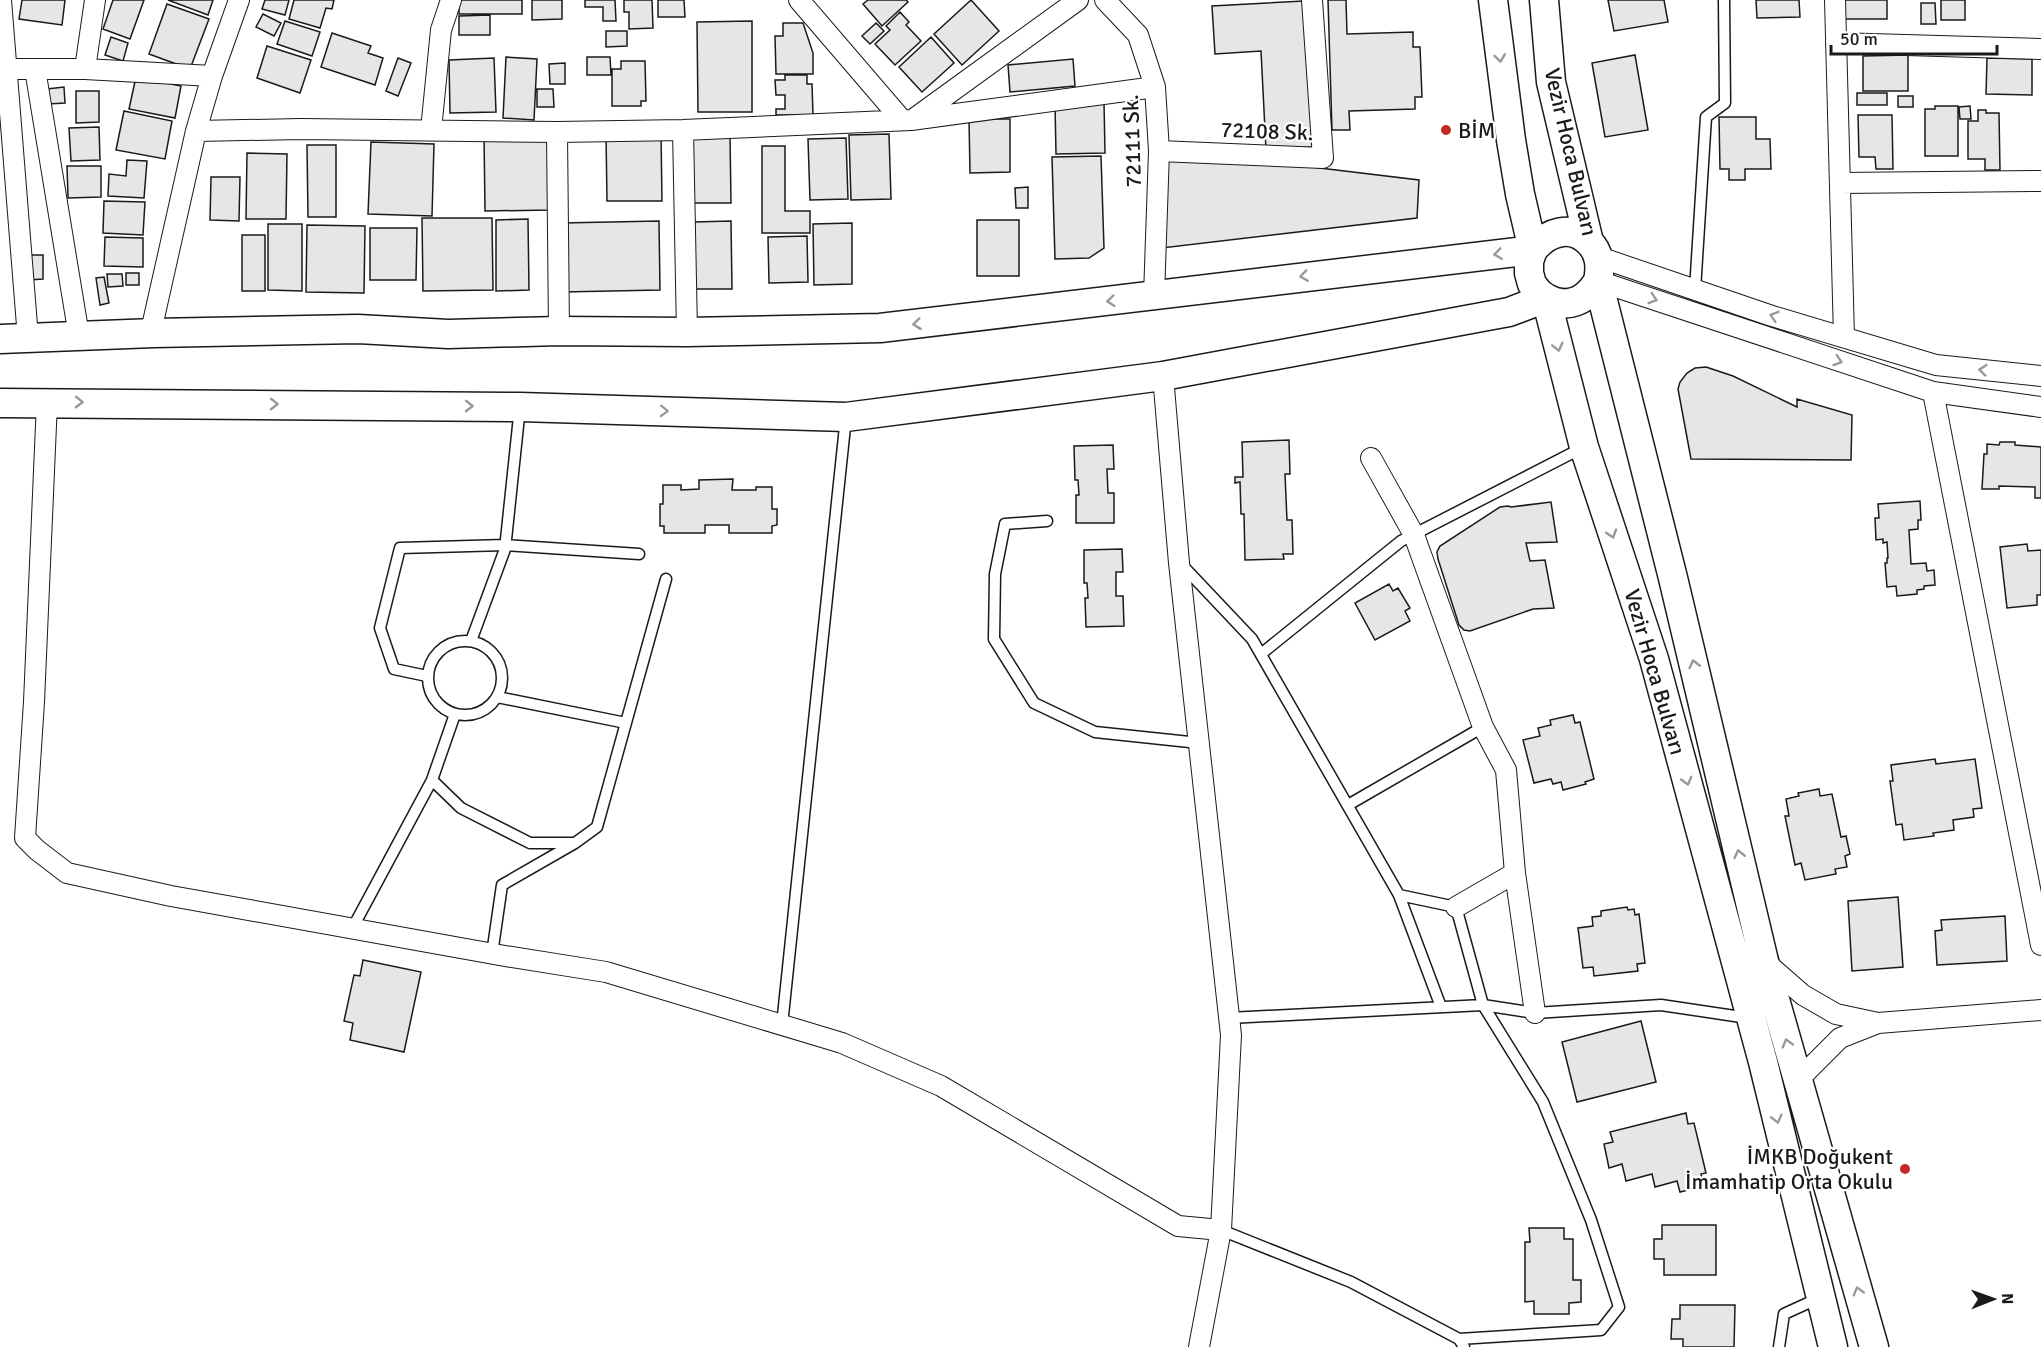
<svg xmlns="http://www.w3.org/2000/svg" width="2041" height="1347" font-family="Signika,sans-serif">
<style>
.building{fill:#e6e6e6;stroke:#1a1a1a;stroke-width:1.5}
.lines{fill:none;stroke-linecap:round;stroke-linejoin:round}
.service-casing{stroke:#1a1a1a;stroke-width:13}
.minor-casing{stroke:#1a1a1a;stroke-width:22}
.secondary-casing{stroke:#1a1a1a;stroke-width:31}
.service{stroke:#fff;stroke-width:10}
.minor{stroke:#fff;stroke-width:20}
.secondary{stroke:#fff;stroke-width:28}
.oneway{stroke:#989898}
.poi-dot{fill:#c62828;stroke:#fff;stroke-width:2}
.labels{text-anchor:middle;dominant-baseline:central;stroke-width:4.5;stroke-linejoin:round;paint-order:stroke}
.poi-label{font-size:22px;fill:#1a1a1a;stroke:#fff;text-anchor:start}
.street-label{font-size:22px;fill:#1a1a1a;stroke:#fff}
</style>
<rect width="100%" height="100%" fill="#fff"/>
<!-- building -->
<path class="building" d="M22 0H65L62 25 19 19Z
M113 0H144L130 39 103 29Z
M168 0H213L208 15Z
M265 0H289L285 15 262 9Z
M294 0H334L332 9 326 8 320 28 289 19Z
M459 0H522V14H459Z
M532 0H562V19L532 20Z
M585 0H615L616 21H603V7H585Z
M624 0H652L653 28 629 29V12H624Z
M658 0H684L685 17H658Z
M868 0H906L908 2 882 26 863 4Z
M971 0 999 31 962 65 934 34Z
M1328 0H1346L1347 34 1413 32V47H1420L1422 97H1415V109L1349 111 1350 130H1332Z
M1608 0H1664L1668 22 1614 31Z
M1756 0H1799L1800 17 1757 18Z
M1845 0H1887V19H1845Z
M1941 0H1965V20H1941Z
M1304 1 1313 147 1266 150 1261 51 1215 54 1212 6Z
M1921 3H1935L1936 24H1921Z
M167 4 209 19 190 69 149 54Z
M900 12 909 22 906 25 921 41 895 65 875 44 890 30 886 26Z
M263 14 281 23 274 36 256 27Z
M490 15V35H459V16Z
M285 21 320 32 312 56 277 44Z
M752 21V112H698L697 22Z
M783 23H803L813 53V74H776L775 36H783Z
M876 23 884 31 870 44 862 36Z
M606 31H627V46L606 47Z
M332 33 371 46 368 53 383 58 375 85 321 67Z
M111 37 128 43 123 61 105 55Z
M931 37 954 63 922 92 899 67Z
M267 46 311 60 300 93 257 78Z
M1635 55 1648 130 1605 137 1592 63Z
M1908 55V91H1863V56Z
M506 57 537 59 534 120 503 118Z
M587 57H610L611 75H587Z
M398 58 411 63 398 96 386 91Z
M494 58 496 112 450 113 449 60Z
M1987 58 2032 59V95L1986 94Z
M1073 59 1075 86 1010 92 1008 65Z
M621 61H645L646 101H641V106H612V69H621Z
M565 63V84H550L549 64Z
M785 75H807V84H812L813 115H776V109H785V95H776L775 80H785Z
M136 77 181 86 175 118 129 109Z
M64 87 65 103 48 104 47 89Z
M537 89H553L554 107H537Z
M76 91H99V122L76 123Z
M1857 93H1887V105H1857Z
M1898 96H1913V107H1898Z
M1104 102 1105 153 1056 154 1055 103Z
M1935 106H1958V156H1925V109H1935Z
M1970 106 1971 119H1960L1959 107Z
M1978 110H1986V113H1999L2000 170H1985V159H1968V121H1978Z
M124 111 172 121 165 159 116 150Z
M1858 115H1892L1893 169H1876L1875 157H1859Z
M1719 117H1756V139H1770L1771 169H1745V180H1729V169H1720Z
M969 119H1010V172L970 173Z
M99 127 100 160 71 161 69 128Z
M661 133 662 201H607L606 134Z
M889 134 891 199 851 200 849 135Z
M484 135H550L551 210 485 211Z
M692 136H730L731 203H693Z
M846 138 848 199 810 200 808 139Z
M371 142 434 144 432 216 368 214Z
M307 145H336V217H308Z
M762 146H785V211H810V233H762Z
M247 153 287 154 286 219H246Z
M1101 156 1104 248 1089 258 1055 259 1052 157Z
M1166 158 1303 166 1419 180 1417 218 1162 248Z
M127 160 147 161 144 198 108 196 109 174 126 176Z
M67 166H101V197L68 198Z
M211 177H240L239 221 210 220Z
M1028 187V208H1016L1015 188Z
M104 201 145 202 143 235 103 233Z
M422 218H492L493 290 423 291Z
M528 219 529 290 496 291V220Z
M977 220H1019V276H977Z
M659 221 660 290 562 292 561 223Z
M731 221 732 289H695L694 222Z
M852 223V284L814 285 813 224Z
M268 224H302V291L268 290Z
M307 225 365 226 364 293 306 292Z
M370 228H417L416 280H370Z
M242 235H265V291H242Z
M807 236 808 282 769 283 768 237Z
M105 237 143 238V267L104 266Z
M28 255H43V279L29 280Z
M126 273H139V285H126Z
M107 274H122L123 286 108 287Z
M104 277 109 303 100 305 96 278Z
M1706 367 1733 376 1797 407V399L1852 415 1851 460 1691 459 1678 389 1680 382 1687 373 1695 368Z
M1289 440 1290 474H1285L1287 520H1292L1293 554H1283L1284 559 1245 560 1244 514H1241L1240 482 1235 483V477H1243L1242 442Z
M2000 442H2015V445L2041 447V498H2035V487L1999 486V489H1982L1984 454H1987V444L1999 445Z
M1113 445 1114 469H1107L1108 493H1114V523H1076V495H1079L1078 480H1075L1074 446Z
M733 479 732 490H756V487H772V509H777V525L772 526V533H729V525H705V533H664V526H660V504H663V485H681V490L699 489V480Z
M1920 501 1921 520H1918V529L1909 530 1911 564 1926 563 1927 571 1934 570 1935 585 1924 586V589L1917 590V594L1897 596 1896 586 1887 587 1885 563H1887V558H1888L1887 542 1883 543V539L1876 540 1875 518H1879L1878 504Z
M1551 502 1557 542 1526 543 1530 561 1545 560 1554 608 1533 609 1470 631 1464 630 1459 625 1438 559 1437 552 1440 546 1500 507 1508 506 1511 507Z
M2027 544 2028 551 2041 550V595H2037V605L2007 608 2000 547Z
M1122 549 1123 572H1116V596H1123L1124 626 1086 627 1085 598H1088L1087 583H1084V550Z
M1389 584 1393 591 1398 588 1410 608 1405 611 1410 621 1375 640 1355 603Z
M1573 715 1575 723 1580 722 1594 779 1585 782 1586 784 1563 790 1561 782 1553 784 1551 779 1534 783 1523 740 1540 736 1538 728 1551 725 1550 720Z
M1935 759 1936 764 1975 759 1982 808 1973 809 1974 817 1953 820 1954 830 1933 833 1934 836 1904 840 1902 824 1896 825 1890 781H1893L1891 765Z
M1819 789 1820 796 1832 794 1841 837 1846 836 1850 854 1845 856 1847 867 1835 869 1836 874 1805 880 1801 863 1795 865 1785 816H1789L1786 799 1799 796 1798 793Z
M1898 897 1903 967 1852 971 1848 901Z
M1627 907 1628 910 1634 909 1635 915 1639 914 1645 963 1637 964 1638 971 1594 976 1593 967 1583 968 1578 928 1593 926 1592 917 1601 916V911Z
M2005 916 2007 961 1937 965 1935 931 1942 930 1941 920Z
M363 960 421 972 404 1052 350 1040 353 1023 344 1021 354 975 360 976Z
M1641 1021 1656 1082 1577 1102 1562 1042Z
M1686 1113 1688 1124 1694 1123 1706 1173 1701 1174 1704 1186 1680 1192 1677 1181 1655 1187 1652 1174 1626 1181 1622 1164 1609 1168 1604 1144 1613 1142 1610 1132Z
M1662 1225H1716V1275H1664V1259H1654V1239H1662Z
M1529 1228H1564V1239H1573V1280H1581V1302L1569 1303V1314H1534V1301L1525 1302V1242H1530Z
M1680 1305H1735L1734 1347H1683V1339H1671L1672 1319H1680Z"/>
<g class="lines">
<!-- service casing -->
<g class="service-casing">
<path id="service" d="M1695 290 1706 117 1725 103 1724 0
M1047 521 1005 524 995 574 994 639 1034 703 1095 732 1199 743
M1182 565 1252 639 1399 895 1456 907 1483 1005 1543 1102 1591 1220 1619 1307 1601 1330 1459 1339
M428 678a37 37 0 1 1 74 0a37 37 0 1 1-74 0Z
M471 641 505 549 520 407
M1261 654 1401 541 1582 448
M427 676 394 669 380 628 400 548 505 545 639 554
M497 697 626 723
M432 780 461 808 530 843H574
M1348 805 1483 727
M1399 895 1441 1007
M352 929 432 780 455 714
M492 954 502 885 575 843 597 827 666 579
M1229 1018 1483 1005 1535 1013 1661 1005 1748 1018
M782 1025 846 417
M1221 1230 1351 1282 1459 1339 1464 1347
M1779 1347 1784 1314 1819 1298"/>
</g>
<!-- minor casing -->
<g class="minor-casing">
<path id="minor" d="M1 0 28 338
M799 0 902 120
M1105 0 1138 35 1155 87 1159 151 1154 296
M1835 0 1844 337
M1836 43 2041 49
M6 69H85L212 76
M35 69 79 336
M85 69 95 0
M915 118 1078 0
M431 130 441 30 451 0
M683 130 687 332
M196 131 301 129 557 132 683 130 911 120 1155 87
M557 132 559 331
M1159 151 1323 158 1312 0
M1840 183 2041 181
M1599 257 1772 316 1936 365 2041 376
M1598 281 1933 392 2041 407
M154 333 151 331 196 131 212 76 239 0
M1163 376 1179 563 1231 1035 1221 1230 1199 1347
M1933 392 2041 945
M47 402 34 702 25 838 37 850 67 873 171 896 505 956 606 972 842 1043 941 1086 1178 1226 1221 1230
M1371 458 1414 535 1483 727 1506 770 1515 873 1535 1013
M1456 907 1515 873
M1764 961 1803 995 1836 1014 1878 1023 2041 1010
M1798 1080 1840 1038 1878 1023"/>
</g>
<!-- secondary casing -->
<g class="secondary-casing">
<path id="secondary" d="M1493 0 1511 140 1520 194 1533 250 1529 261V273L1532 284 1539 293 1546 298 1584 447 1654 659 1763 1062 1833 1347
M1544 0 1551 82 1589 242C1600 253 1601 266 1598 281L1673 578 1764 961 1874 1347
M0 339 154 333 358 329 448 334 559 331 687 332 880 328 1533 250C1547 232 1571 224 1589 242
M0 403 520 407 846 417 1163 376 1509 312 1546 298C1567 310 1586 301 1598 281"/>
</g>
<!-- service -->
<use href="#service" class="service"/>
<!-- minor -->
<use href="#minor" class="minor"/>
<!-- secondary -->
<use href="#secondary" class="secondary"/>
</g>
<!-- one-way arrows -->
<defs><path id="oneway-chevron" d="M-2-3.5L2.5 0L-2 3.5" fill="none" stroke-width="1.6" stroke-linecap="round" stroke-linejoin="round" transform="scale(1.5)"/></defs>
<g class="oneway">
<use href="#oneway-chevron" transform="translate(1500 58) rotate(82)"/>
<use href="#oneway-chevron" transform="translate(1498 254) rotate(172)"/>
<use href="#oneway-chevron" transform="translate(1304 276) rotate(172)"/>
<use href="#oneway-chevron" transform="translate(1653 299) rotate(18)"/>
<use href="#oneway-chevron" transform="translate(1111 301) rotate(174)"/>
<use href="#oneway-chevron" transform="translate(1774 316) rotate(-163)"/>
<use href="#oneway-chevron" transform="translate(917 324) rotate(173)"/>
<use href="#oneway-chevron" transform="translate(1558 347) rotate(76)"/>
<use href="#oneway-chevron" transform="translate(1838 361) rotate(18)"/>
<use href="#oneway-chevron" transform="translate(1983 370) rotate(-174)"/>
<use href="#oneway-chevron" transform="translate(79 402) rotate(1)"/>
<use href="#oneway-chevron" transform="translate(274 404) rotate(1)"/>
<use href="#oneway-chevron" transform="translate(469 406) rotate(1)"/>
<use href="#oneway-chevron" transform="translate(664 411) rotate(2)"/>
<use href="#oneway-chevron" transform="translate(1612 534) rotate(72)"/>
<use href="#oneway-chevron" transform="translate(1694 664) rotate(-103)"/>
<use href="#oneway-chevron" transform="translate(1687 781) rotate(75)"/>
<use href="#oneway-chevron" transform="translate(1739 854) rotate(-103)"/>
<use href="#oneway-chevron" transform="translate(1787 1043) rotate(-106)"/>
<use href="#oneway-chevron" transform="translate(1777 1119) rotate(76)"/>
<use href="#oneway-chevron" transform="translate(1858 1291) rotate(-106)"/>
</g>
<!-- markers -->
<g class="poi-dot">
<circle cx="1446" cy="130" r="6"/>
<circle cx="1905" cy="1169" r="6"/>
</g>
<g class="labels">
<!-- poi labels -->
<g class="poi-label">
<text x="1458" y="130">BİM</text>
<text x="1893" y="1156" text-anchor="end">İMKB Doğukent<tspan x="1893" dy="25">İmamhatip Orta Okulu</tspan></text>
</g>
<!-- street labels -->
<g class="street-label">
<text transform="translate(1267 131) rotate(2)">72108 Sk.</text>
<text transform="translate(1132 141) rotate(-92)">72111 Sk.</text>
<text transform="translate(1571 152) rotate(77)">Vezir Hoca Bulvarı</text>
<text transform="translate(1655 672) rotate(74)">Vezir Hoca Bulvarı</text>
</g>
</g>
<!-- north arrow -->
<g transform="translate(1993 1299) rotate(89)" stroke="#ffffff" stroke-width="4.5" paint-order="stroke">
<path d="M0-4.5L10 22L0 15L-10 22Z" fill="#1a1a1a"/>
<text y="-9" font-size="16" font-weight="bold" text-anchor="middle" fill="#1a1a1a">N</text>
</g>
<!-- scale -->
<path d="M1831 45v9h166v-9" fill="none" stroke="#1a1a1a" stroke-width="3"/>
<text x="1840" y="45" font-size="18" fill="#1a1a1a" stroke="#ffffff" stroke-width="4.5" paint-order="stroke">50 m</text>
</svg>
